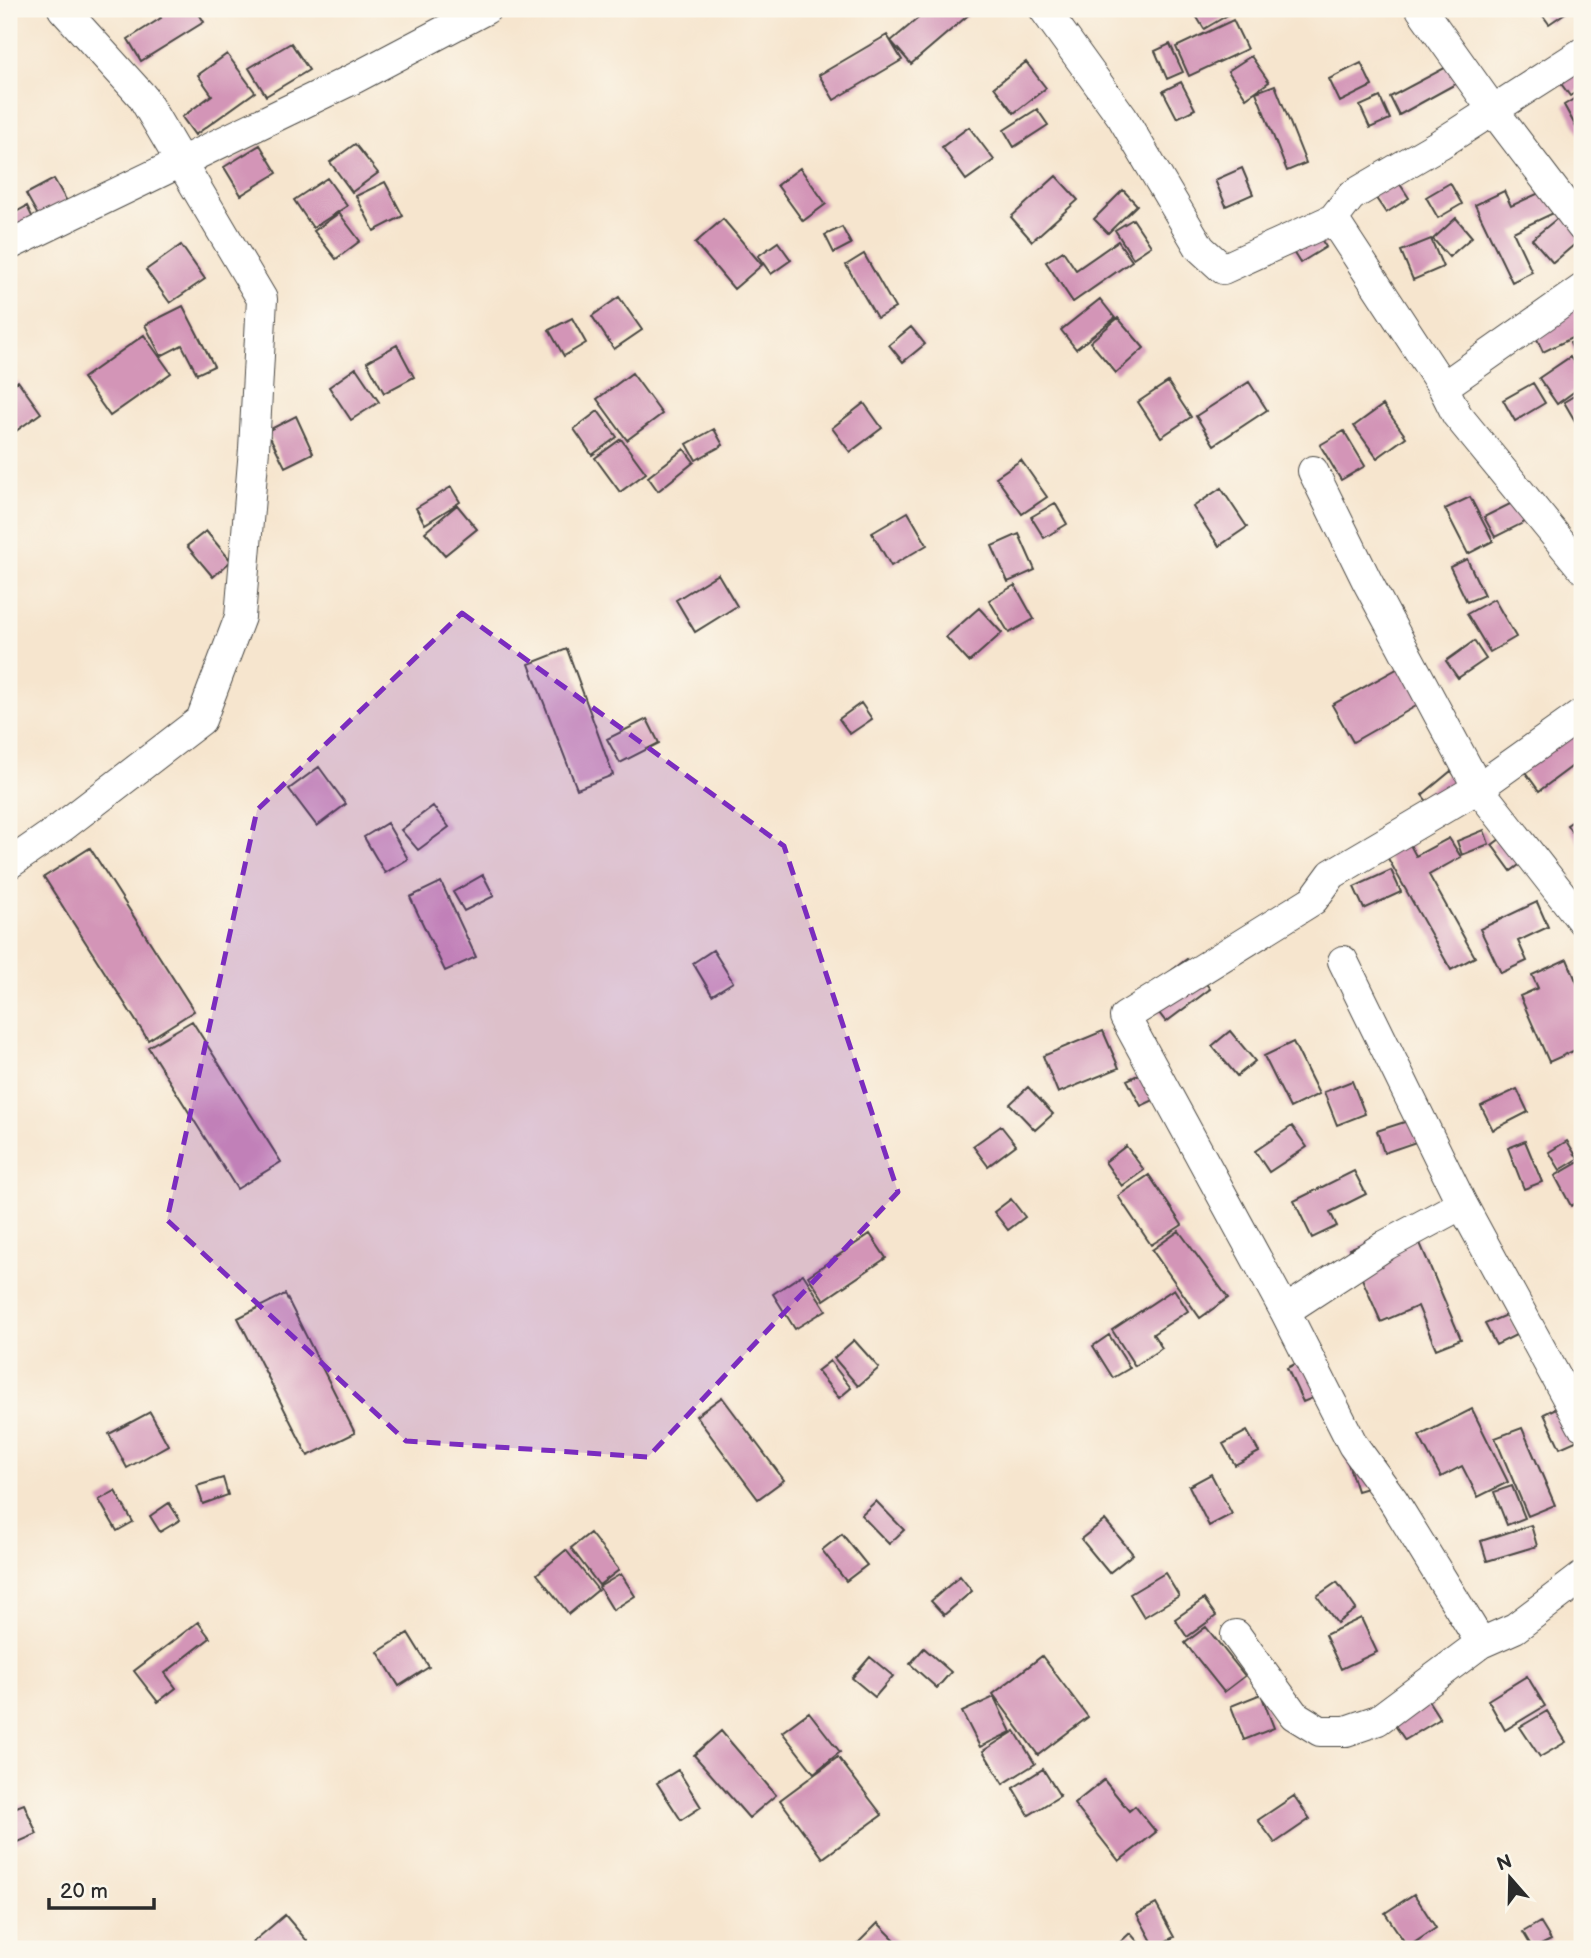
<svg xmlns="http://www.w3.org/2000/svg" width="1591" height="1958" font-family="'Balsamiq Sans',sans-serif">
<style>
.building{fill:#d395b7}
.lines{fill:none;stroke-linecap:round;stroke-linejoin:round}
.street-casing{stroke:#494743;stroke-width:32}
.street{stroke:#fff;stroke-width:30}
.marked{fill:#7b2cbf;fill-opacity:0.2;stroke:#7b2cbf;stroke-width:5;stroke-dasharray:14 9;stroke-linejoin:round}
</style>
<rect width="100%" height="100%" fill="#fbf7ec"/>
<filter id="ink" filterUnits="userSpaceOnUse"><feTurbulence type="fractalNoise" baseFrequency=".0143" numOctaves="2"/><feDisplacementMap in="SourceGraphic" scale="14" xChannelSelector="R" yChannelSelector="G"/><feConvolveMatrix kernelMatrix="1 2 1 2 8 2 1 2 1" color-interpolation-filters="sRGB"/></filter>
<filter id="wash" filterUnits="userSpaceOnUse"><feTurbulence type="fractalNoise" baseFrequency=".00686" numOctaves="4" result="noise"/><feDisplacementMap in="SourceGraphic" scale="28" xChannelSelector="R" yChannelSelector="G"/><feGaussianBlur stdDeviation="1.57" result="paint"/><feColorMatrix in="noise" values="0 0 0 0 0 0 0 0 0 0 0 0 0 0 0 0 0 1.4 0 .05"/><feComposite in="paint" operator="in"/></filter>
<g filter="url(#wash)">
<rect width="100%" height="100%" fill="#f6e5ce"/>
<g id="blocks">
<!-- building -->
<path class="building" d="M155 9H196L204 22 141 61 128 39 161 18Z
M929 9H969L972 12 911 64 891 41Z
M1192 9H1231L1233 12 1204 29Z
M1538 9H1571L1549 24Z
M1233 20 1247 49 1189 76 1176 47Z
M887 35 902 60 834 100 819 75Z
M291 43 309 70 266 96 249 68Z
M1170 44 1183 72 1167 79 1155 51Z
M227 54 255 92 195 135 182 117 212 95 198 75Z
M1564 55 1582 81V88L1570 96 1548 66Z
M1251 56 1269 82 1246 98 1228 71Z
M1026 62 1046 88 1014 113 994 87Z
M1361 63 1372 86 1340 102 1329 79Z
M1452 64 1461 81 1399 115 1390 97Z
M1181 82 1195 109 1177 118 1163 91Z
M1275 85 1306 163 1287 171 1256 92Z
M1582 94V138L1564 105Z
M1380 97 1390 119 1370 128 1360 106Z
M1037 109 1048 125 1014 147 1004 130Z
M969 127 994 160 966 180 942 147Z
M355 144 378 173 352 192 330 162Z
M260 145 277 173 241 195 224 167Z
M800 168 826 204 803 221 777 185Z
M1242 168 1253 194 1226 206 1215 180Z
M1390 169 1409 198 1386 213 1367 185Z
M1056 176 1078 200 1032 241 1011 217Z
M327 178 347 206 313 228 294 200Z
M54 179 73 212 45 228 26 194Z
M385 182 403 216 374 231 356 196Z
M1450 183 1462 204 1438 218 1426 197Z
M1550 188 1560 210 1513 232 1532 272 1512 282 1475 205 1504 191 1511 206Z
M1123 190 1137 205 1108 233 1094 219Z
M27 206 42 237 9 253V216Z
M1565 212 1582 238 1553 263 1532 239Z
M339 213 360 241 336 259 314 231Z
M1306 216 1326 247 1300 263 1280 231Z
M1456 218 1472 237 1449 257 1433 239Z
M723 219 762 265 734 289 695 243Z
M1133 219 1151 246 1133 258 1115 230Z
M842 227 851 244 834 253 825 235Z
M1431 239 1443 267 1413 280 1401 251Z
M1118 241 1132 261 1073 302 1046 262 1063 251 1076 270Z
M778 242 791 260 771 274 758 256Z
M181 245 205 279 170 303 146 270Z
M864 254 895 308 877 318 846 265Z
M619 297 642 330 614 349 592 316Z
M1582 298V333L1543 352 1530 324Z
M1100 299 1115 318 1076 349 1061 330Z
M183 306 214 366 197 374 182 345 161 356 145 325Z
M572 318 586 343 564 356 549 330Z
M1118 318 1144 348 1116 373 1090 342Z
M911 327 925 344 903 362 889 345Z
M144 335 171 373 110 416 83 378Z
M1582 338V369L1570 343Z
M397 345 414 377 384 393 367 362Z
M1570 357 1582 375V386L1557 404 1539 378Z
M356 368 379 402 351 420 329 387Z
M632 373 662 414 627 440 597 399Z
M18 381 41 413 9 436V387Z
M1168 382 1191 417 1161 437 1138 402Z
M1249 382 1267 410 1214 445 1196 416Z
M1533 383 1545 403 1515 421 1503 400Z
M1582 391V433L1564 402Z
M864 403 882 428 850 452 832 428Z
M1383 405 1406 437 1377 458 1354 426Z
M598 411 617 437 592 455 574 429Z
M296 416 313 453 285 467 267 431Z
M714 429 723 445 696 460 687 444Z
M1344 431 1365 466 1341 480 1320 445Z
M621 439 646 473 620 492 595 458Z
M684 449 694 462 658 491 648 477Z
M1021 460 1047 497 1022 514 996 477Z
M451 487 460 502 425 524 416 508Z
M1221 488 1247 527 1219 546 1193 507Z
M1470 497 1493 541 1468 554 1445 509Z
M1524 497 1535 517 1495 537 1484 517Z
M1055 503 1067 524 1044 538 1031 517Z
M457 505 477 529 445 555 425 532Z
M908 512 927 545 891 566 872 533Z
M206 531 231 561 213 577 187 546Z
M1019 534 1035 570 1008 582 992 546Z
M1467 559 1484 595 1467 602 1450 567Z
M718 574 737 606 695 632 676 600Z
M1015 585 1034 619 1009 633 989 600Z
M1494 599 1516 637 1490 652 1467 614Z
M979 608 1002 633 969 662 946 637Z
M1474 641 1486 659 1458 678 1446 661Z
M567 649 613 775 577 789 529 664Z
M1404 665 1425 701 1353 742 1332 705Z
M861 703 872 719 850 734 839 719Z
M1582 703V759L1539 791 1523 769Z
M647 719 659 743 620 763 607 739Z
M319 767 346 804 317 826 289 789Z
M1451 771 1471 796 1442 820 1422 795Z
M433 806 449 827 418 850 401 830Z
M1582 815V848L1567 825Z
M387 823 408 859 385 873 364 837Z
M1484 830 1489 844 1462 855 1457 841Z
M1512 830 1531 856 1511 871 1492 845Z
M1449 838 1461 857 1429 875 1475 957 1451 970 1385 853 1408 841 1416 856Z
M90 848 194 1011 148 1040 44 877Z
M1391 870 1401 892 1364 909 1354 887Z
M483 875 494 896 464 911 453 892Z
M441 882 476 957 445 971 410 897Z
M1537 902 1548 927 1518 941 1527 961 1501 973 1480 929Z
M713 950 733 982 712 995 693 963Z
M1187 959 1210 989 1166 1022 1143 992Z
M1567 959 1582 995V1047L1549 1062 1520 996 1538 988 1532 975Z
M192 1021 281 1162 237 1189 148 1047Z
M1103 1031 1119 1068 1058 1093 1043 1056Z
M1230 1031 1255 1061 1237 1076 1212 1046Z
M1293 1042 1319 1094 1290 1108 1264 1056Z
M1144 1072 1158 1098 1141 1106 1127 1080Z
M1352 1081 1365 1114 1337 1125 1324 1092Z
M1028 1087 1053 1114 1035 1130 1010 1104Z
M1517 1089 1528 1112 1493 1130 1481 1106Z
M1417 1118 1425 1139 1384 1153 1377 1131Z
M1001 1126 1016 1145 988 1166 973 1146Z
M1292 1126 1307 1147 1269 1172 1255 1151Z
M1525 1141 1542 1182 1524 1189 1508 1148Z
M1567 1141 1578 1159 1560 1170 1549 1152Z
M1126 1146 1144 1170 1122 1186 1105 1162Z
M1579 1162 1582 1169V1200L1571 1206 1555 1176Z
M1354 1171 1366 1194 1330 1212 1337 1226 1312 1238 1294 1201Z
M1149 1175 1182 1225 1151 1245 1118 1196Z
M1011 1199 1025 1217 1008 1230 994 1212Z
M1411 1222 1461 1339 1436 1349 1418 1306 1381 1322 1349 1249Z
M1179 1231 1228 1298 1200 1318 1152 1250Z
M870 1234 886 1258 824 1300 808 1276Z
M803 1274 826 1310 795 1329 773 1294Z
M1174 1289 1188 1311 1153 1334 1162 1348 1135 1366 1112 1330Z
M285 1294 355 1433 308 1456 238 1318Z
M1508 1314 1518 1334 1496 1345 1485 1324Z
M1109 1335 1130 1368 1113 1378 1093 1346Z
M854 1340 879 1368 858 1386 834 1358Z
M1305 1359 1322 1394 1303 1402 1287 1368Z
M830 1361 851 1388 839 1398 817 1371Z
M722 1397 784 1480 758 1499 696 1416Z
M1562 1405 1578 1440 1560 1448 1544 1414Z
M1472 1409 1508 1482 1478 1497 1462 1466 1441 1477 1419 1436Z
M150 1412 168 1445 127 1468 109 1434Z
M1522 1428 1555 1505 1528 1516 1495 1438Z
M1247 1431 1259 1452 1235 1465 1223 1444Z
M1345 1454 1374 1486 1357 1491Z
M1211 1474 1232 1514 1209 1526 1189 1486Z
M223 1478 228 1495 203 1504 197 1486Z
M1512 1486 1525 1518 1507 1525 1494 1492Z
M115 1491 133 1522 117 1531 99 1500Z
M876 1501 904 1530 889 1544 861 1515Z
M169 1503 180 1520 160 1532 150 1516Z
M1105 1520 1133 1554 1109 1573 1081 1539Z
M1531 1525 1537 1546 1487 1561 1481 1541Z
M590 1533 619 1570 599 1585 571 1548Z
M842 1534 867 1565 846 1581 822 1550Z
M566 1550 598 1590 569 1614 537 1574Z
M1165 1573 1179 1596 1144 1617 1130 1594Z
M621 1574 635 1596 613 1610 599 1587Z
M960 1576 972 1591 944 1615 931 1601Z
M1337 1582 1356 1609 1337 1623 1317 1596Z
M1204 1599 1216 1616 1187 1637 1175 1619Z
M1361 1618 1377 1652 1341 1669 1325 1635Z
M198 1622 210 1638 165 1673 176 1688 158 1702 134 1671Z
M1206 1627 1245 1676 1224 1692 1185 1643Z
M408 1633 429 1667 399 1686 378 1652Z
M924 1648 951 1672 937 1688 910 1664Z
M1042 1656 1088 1717 1038 1755 993 1694Z
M870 1657 893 1676 875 1697 852 1678Z
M1527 1676 1545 1706 1505 1730 1488 1700Z
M1261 1694 1274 1728 1244 1740 1231 1706Z
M994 1697 1011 1732 980 1747 962 1712Z
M1426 1697 1440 1719 1405 1740 1390 1718Z
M1547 1711 1566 1742 1540 1757 1520 1727Z
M809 1712 840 1752 814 1773 782 1732Z
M721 1731 776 1795 749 1818 694 1755Z
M1015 1731 1035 1764 1003 1784 983 1751Z
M838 1757 882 1815 823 1858 780 1800Z
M1043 1769 1060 1796 1029 1815 1013 1788Z
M678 1770 701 1807 681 1820 657 1783Z
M1104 1780 1129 1811 1135 1806 1156 1832 1119 1861 1074 1804Z
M1294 1796 1310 1819 1275 1843 1258 1820Z
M24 1804 37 1834 9 1846V1810Z
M1414 1894 1436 1928 1408 1947 1385 1913Z
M1156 1904 1174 1937 1155 1947 1137 1914Z
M285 1915 308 1942 299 1949H259L253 1942Z
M1540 1922 1551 1940 1533 1949 1523 1932Z
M878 1923 904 1949H857L854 1947Z
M1130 1933 1144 1949H1119L1116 1946Z"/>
</g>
</g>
<g filter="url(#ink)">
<use href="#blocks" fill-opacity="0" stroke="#494743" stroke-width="2"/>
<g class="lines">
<!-- street casing -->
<g class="street-casing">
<path id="street" d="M1044 9 1122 117 1200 248 1223 269 1333 219 1351 196 1440 144 1582 53
M1421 9 1493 110 1582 227
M1333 219 1443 387 1457 415 1582 568
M9 245 355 78 486 9
M1443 387 1582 289
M1313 471 1367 581 1478 788 1582 921
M9 864 62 827 201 720 240 617 254 449 262 299 142 96 63 9
M1343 961 1462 1204 1582 1425
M1285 1311 1386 1245 1462 1204
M1236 1635 1294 1715 1320 1731H1346L1378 1720 1481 1643 1515 1628 1582 1577
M1481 1643 1393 1500 1353 1445 1285 1311 1125 1017 1313 900 1332 874 1478 788 1582 714"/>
</g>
<!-- street -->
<use href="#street" class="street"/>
</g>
</g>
<!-- marked area -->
<path class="marked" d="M462 613 784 846 898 1192 648 1457 406 1441 167 1220 257 810Z"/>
<!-- margin -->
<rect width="1591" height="1958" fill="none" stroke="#fbf7ec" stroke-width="35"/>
<!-- north arrow -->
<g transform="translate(1510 1878) rotate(340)" stroke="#fbf7ec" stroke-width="5" paint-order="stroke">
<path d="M0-5L12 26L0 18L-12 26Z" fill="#2b2b2b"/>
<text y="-10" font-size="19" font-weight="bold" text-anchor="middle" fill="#2b2b2b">N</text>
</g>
<!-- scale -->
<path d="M49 1898v10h105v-10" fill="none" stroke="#2b2b2b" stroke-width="3.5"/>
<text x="60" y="1898" font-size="21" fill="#2b2b2b" stroke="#fbf7ec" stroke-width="5" paint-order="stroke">20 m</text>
</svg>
